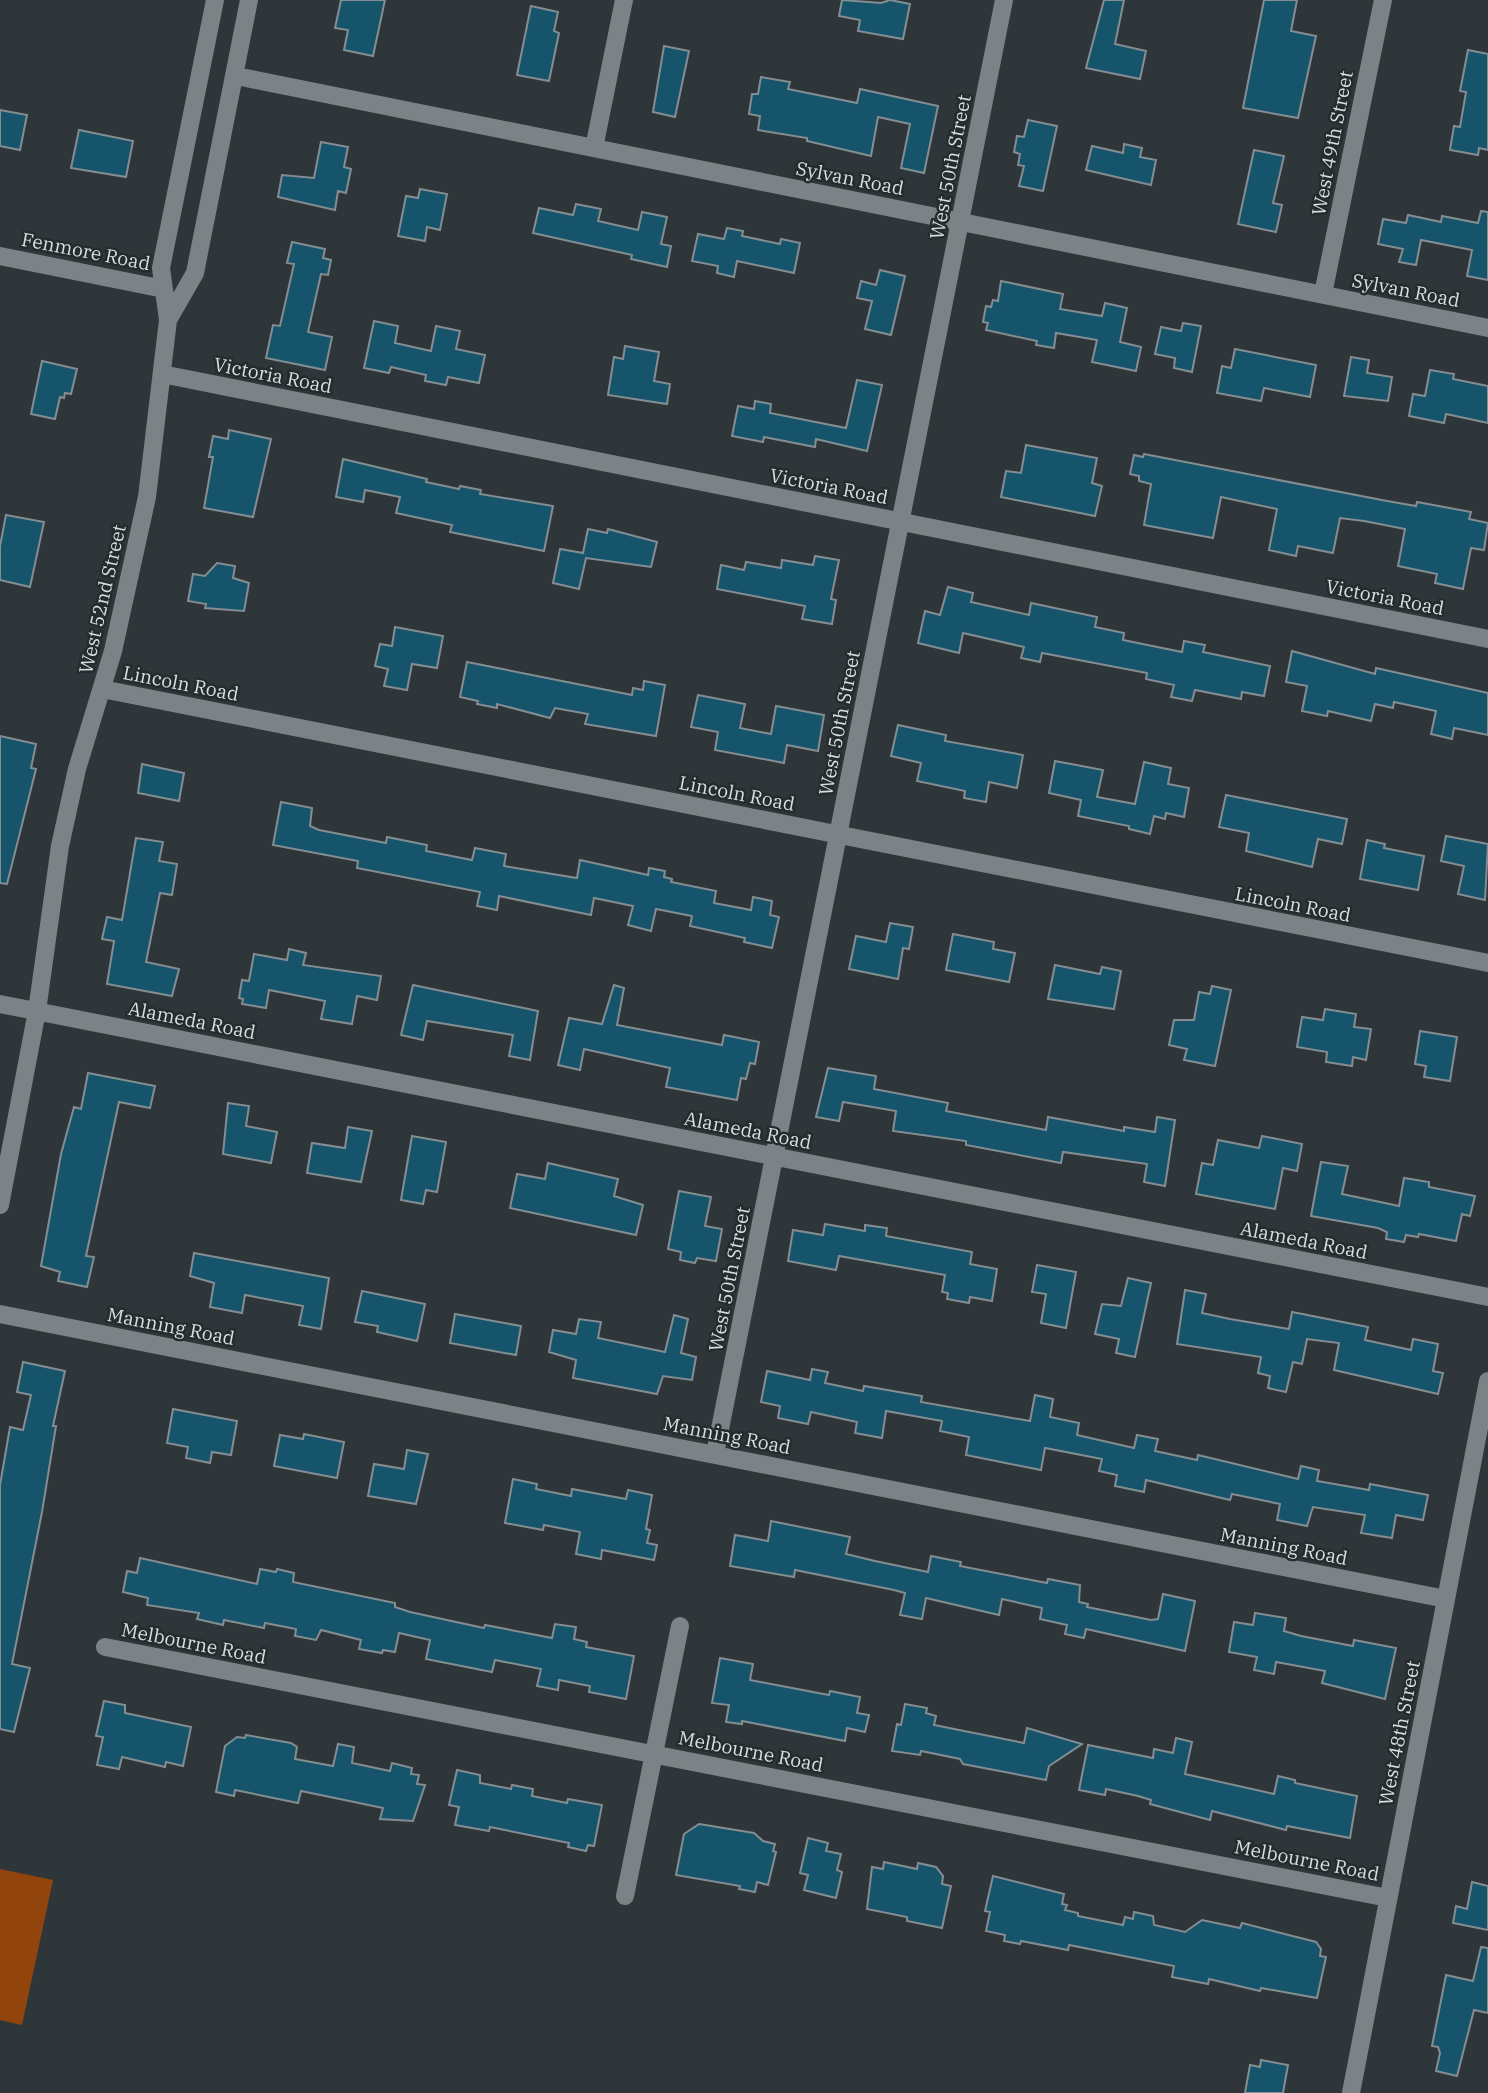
<svg xmlns="http://www.w3.org/2000/svg" width="1488" height="2093" font-family="'IBM Plex Serif',serif">
<style>
.forest{fill:#91450c}
.building{fill:#16546b;stroke:#848d91;stroke-width:2}
.lines{fill:none;stroke-linecap:round;stroke-linejoin:round}
.minor{stroke:#7b8387;stroke-width:18}
.labels{text-anchor:middle;dominant-baseline:central;stroke-width:5;stroke-linejoin:round;paint-order:stroke}
.street-label{font-size:19px;fill:#dadee0;stroke:#252c2f}
</style>
<rect width="100%" height="100%" fill="#2f3639"/>
<!-- forest -->
<path class="forest" d="M0 1869 53 1880 22 2025 0 2020Z"/>
<!-- building -->
<path class="building" d="M341 0H385L373 56 344 50 348 30 335 28Z
M842 0 881 3 890 0 910 4 903 39 858 31 860 20 839 16Z
M1104 0H1124L1115 44 1146 51 1140 79 1086 68Z
M1264 0H1297L1291 31 1316 36 1298 118 1243 108Z
M531 6 558 12 554 31 559 33 549 81 517 75Z
M664 46 689 51 675 117 653 112Z
M1468 50 1488 54V150L1479 148 1478 155 1450 150 1454 126 1460 127 1466 92 1460 91Z
M761 77 790 82 788 89 857 103 860 89 938 106 924 173 901 168 910 124 878 117 871 156 807 141V138L758 130 760 116 749 114 752 94H758Z
M0 110 27 115 20 150 0 146Z
M1028 120 1057 126 1043 191 1019 186 1024 166 1018 165 1020 154 1014 152 1017 136 1024 137Z
M79 130 133 141 126 177 71 168Z
M321 142 348 147 344 167 351 169 346 193 338 191 335 210 278 197 282 175 314 178Z
M1124 144 1142 148 1140 157 1156 160 1151 185 1086 170 1092 146 1123 153Z
M1254 150 1284 156 1273 203 1282 205 1276 232 1238 224Z
M420 189 447 194 440 230 427 227 425 241 398 236 406 196 418 198Z
M576 204 601 209 598 221 638 230 642 212 667 217 661 244 671 246 667 267 631 259 632 255 533 233 539 208 573 215Z
M1481 211 1488 212V280L1467 276 1472 250 1421 240 1416 265 1399 262 1403 249 1378 244 1383 219 1406 223 1408 215 1441 222 1442 216 1478 223Z
M727 228 743 231 742 236 780 244 781 239 800 243 794 273 737 261 734 277 717 273 718 266 692 261 698 234 724 239Z
M292 242 325 249 323 258 331 260 328 275 321 274 308 332 332 337 325 370 266 358 273 325 280 326 294 264 287 263Z
M880 270 905 276 891 335 865 329 872 301 857 298 861 281 876 285Z
M1001 281 1063 294 1060 309 1102 316 1105 303 1127 308 1120 342 1141 347 1136 371 1092 362 1097 340 1056 333 1054 348 1036 345 1037 341 986 330 988 323 983 322 986 306 991 307 993 300 998 301Z
M374 321 398 326 395 343 431 351 436 326 460 331 456 349 485 355 479 383 448 377 446 385 425 381 426 375 391 367 389 373 364 368Z
M1183 323 1201 326 1192 372 1174 368 1175 358 1155 354 1161 327 1181 331Z
M625 346 659 352 654 381 670 384 667 404 608 395 614 357 623 359Z
M1235 349 1316 365 1310 397 1264 388 1261 401 1217 393 1222 366 1231 368Z
M1351 357 1369 360 1367 373 1392 377 1388 401 1344 396Z
M42 361 77 369 71 394 65 393 64 398 60 397 55 419 31 414Z
M1430 370 1454 374 1453 379 1488 386V423L1446 414 1444 423 1409 416 1413 394 1425 396Z
M857 380 882 385 867 451 816 439 815 447 764 437 763 442 732 436 738 406 754 409 755 401 771 404 770 413 846 428Z
M229 430 271 439 253 517 204 508 213 457H209L213 436 228 439Z
M1026 445 1097 458 1092 483 1102 486 1095 516 1001 497 1006 471 1021 473Z
M1144 454 1387 501 1416 506 1417 502 1471 512 1469 519 1488 523 1484 550 1471 548 1463 589 1435 583 1437 574 1398 566 1405 529 1364 521 1340 518 1333 553 1298 546 1296 556 1269 550 1277 509 1221 497 1213 538 1144 525 1151 484 1139 481V476L1130 474 1134 455 1143 457Z
M343 459 427 479 426 482 459 489 460 486 481 490 480 494 553 506 544 551 450 532 452 525 396 513 400 497 365 490 363 502 336 497Z
M6 515 44 522 30 587 0 580V546Z
M588 529 607 533 608 529 657 542 651 567 586 558 579 589 553 583 560 549 583 553Z
M815 556 839 560 831 599 836 600 832 624 802 619 805 606 717 589 721 565 744 570 746 562 781 568 782 560 813 565Z
M217 563 235 566 233 578 249 583 244 611 205 608 206 604 188 601 193 574 205 576Z
M948 587 973 593 971 602 1029 615 1031 603 1097 617 1095 627 1124 633 1123 640 1182 652 1184 641 1205 645 1203 652 1270 666 1264 696 1242 692 1241 699 1195 690 1192 701 1171 697 1174 685 1146 679 1147 673 1042 653 1040 662 1021 658 1024 647 963 633 959 653 918 643 925 611 940 615Z
M395 627 443 636 437 668 412 664 407 690 384 686 388 669 375 666 380 644 392 646Z
M1292 651 1375 674 1376 668 1488 693V735L1454 728 1452 739 1431 734 1436 711 1394 702 1393 708 1375 704 1371 721 1328 711 1327 716 1302 711 1307 686 1286 682Z
M467 662 632 695 633 688 643 690 644 681 665 685 656 736 585 724 588 714 555 708 550 718 497 704V708L477 704 478 701 460 697Z
M698 695 745 704 740 728 771 734 776 706 824 715 818 751 787 745 784 763 715 750 718 732 691 727Z
M898 725 946 735 945 741 1023 755 1017 788 989 782 986 802 964 798 965 791 917 781 921 763 891 756Z
M0 736 36 744 31 768 36 769 7 884 0 883Z
M1055 761 1103 770 1097 797 1135 804 1144 762 1171 768 1168 784 1189 788 1184 817 1166 813 1165 819 1154 816 1150 834 1129 829V826L1078 816 1081 800 1049 793Z
M142 764 184 773 179 801 138 793Z
M1226 795 1347 819 1342 844 1318 839 1312 867 1246 851 1249 833 1219 827Z
M281 802 312 808 310 826 319 830 386 843 387 837 427 845 426 851 472 860 475 848 506 854 504 866 577 878 580 860 648 875 649 868 665 871 664 877 672 879 671 882 716 891 714 903 751 910 753 897 772 901 770 915 779 917 772 948 744 942 745 938 690 926 692 916 656 909 651 931 628 925 633 906 594 898 591 915 499 896 497 910 477 906 480 892 357 868 358 861 273 845Z
M1446 836 1488 844 1485 900 1458 894 1464 866 1441 861Z
M136 838 163 842 159 861 177 864 172 895 160 893 146 962 179 969 172 996 107 984 114 941 102 939 107 917 122 920Z
M1367 840 1385 844 1384 848 1424 856 1418 890 1360 879Z
M890 923 913 927 909 949 903 948 898 979 849 969 856 936 886 942Z
M953 934 994 942 993 949 1015 953 1009 982 946 970Z
M289 949 306 953 303 965 381 976 377 1000 357 996 352 1024 321 1019 325 1001 269 990 266 1008 242 1004 243 999 239 998 242 980 249 981 254 954 287 960Z
M1055 965 1100 974 1102 967 1121 971 1114 1009 1048 999Z
M413 985 538 1011 530 1060 509 1056 513 1035 427 1021 423 1040 401 1035Z
M614 985 624 988 617 1025 722 1045 724 1035 759 1042 755 1064 750 1063 746 1079 741 1078 737 1100 666 1087 670 1068 584 1049 580 1070 558 1065 569 1018 602 1024Z
M1212 986 1231 990 1215 1066 1184 1060 1187 1049 1169 1045 1174 1020H1194L1199 992 1210 994Z
M1325 1009 1356 1014 1354 1027 1371 1029 1366 1060 1353 1057 1352 1066 1326 1062 1327 1052 1297 1047 1302 1017 1323 1020Z
M1420 1031 1457 1037 1450 1081 1424 1077 1426 1066 1415 1064Z
M828 1068 876 1076 874 1089 948 1103 946 1111 1046 1130 1048 1117 1124 1131V1127L1155 1132 1157 1117 1175 1120 1165 1186 1144 1182 1147 1164 1063 1152 1061 1163 966 1145V1141L893 1131 896 1111 843 1102 839 1121 816 1117Z
M88 1073 155 1086 150 1108 119 1102 86 1256 94 1257 87 1287 58 1281 60 1272 41 1266 61 1154 74 1107 81 1109Z
M228 1103 249 1106 246 1126 277 1132 271 1163 223 1154Z
M348 1127 372 1131 361 1182 307 1173 312 1143 345 1148Z
M412 1136 446 1142 437 1192 426 1190 423 1204 401 1200Z
M1262 1136 1302 1144 1297 1171 1283 1168 1275 1209 1196 1194 1202 1163 1213 1165 1218 1140 1259 1148Z
M1321 1162 1348 1166 1342 1194 1399 1206 1404 1178 1429 1182V1187L1475 1196 1470 1216 1462 1214 1456 1241 1419 1234 1418 1237 1406 1235 1404 1242 1386 1239 1387 1232 1378 1228 1311 1216Z
M548 1163 618 1179 614 1196 643 1205 636 1235 510 1208 517 1174 545 1179Z
M679 1191 711 1197 705 1226 722 1229 716 1261 697 1258 695 1263 680 1260 681 1252 668 1249Z
M825 1224 865 1231V1225L887 1228 886 1236 972 1252 970 1264 997 1269 992 1301 970 1297 969 1303 947 1299 948 1293 942 1292 945 1275 839 1256 836 1270 788 1261 793 1230 823 1235Z
M194 1253 329 1278 321 1329 299 1325 303 1306 245 1295 242 1313 210 1307 214 1283 190 1276Z
M1037 1265 1076 1272 1066 1328 1041 1323 1046 1294 1032 1292Z
M1128 1278 1151 1283 1135 1357 1116 1353 1119 1339 1095 1334 1102 1304 1121 1306Z
M1185 1290 1206 1294 1202 1313 1230 1319 1289 1329 1292 1312 1368 1327 1365 1340 1411 1350 1413 1339 1438 1344 1433 1371 1443 1373 1438 1394 1334 1370 1339 1343 1307 1339 1302 1364 1293 1362 1286 1392 1268 1388 1270 1376 1258 1373 1261 1357 1177 1344Z
M362 1291 425 1304 417 1341 377 1332 378 1326 355 1322Z
M455 1314 521 1326 516 1355 450 1343Z
M674 1315 688 1319 681 1353 696 1357 692 1380 663 1376 657 1394 573 1378 576 1360 549 1352 553 1330 576 1334 579 1319 601 1322 598 1338 665 1352Z
M23 1362 65 1371 53 1426H56L42 1512 12 1664 30 1668 14 1732 0 1729V1485L10 1427 23 1430 31 1395 17 1392Z
M812 1369 828 1372 825 1383 863 1391 864 1386 922 1396 921 1402 1030 1421 1035 1395 1053 1399 1050 1417 1079 1423 1077 1435 1134 1448 1137 1435 1158 1439 1155 1451 1197 1460 1198 1455 1298 1479 1301 1466 1319 1470 1317 1481 1369 1490 1370 1484 1428 1495 1423 1520 1396 1515 1392 1538 1361 1533 1365 1515 1313 1507 1307 1526 1277 1520 1280 1504 1232 1494 1230 1500 1146 1480 1144 1492 1115 1486 1117 1475 1099 1471 1102 1459 1045 1448 1041 1470 966 1455 969 1437 940 1431 942 1421 886 1411 882 1438 855 1433 857 1422 811 1412 808 1424 778 1418 780 1406 761 1402 767 1371 810 1380Z
M173 1409 237 1421 231 1455 212 1452 210 1463 186 1458 188 1447 167 1443Z
M304 1434 344 1442 337 1478 274 1466 280 1435 303 1439Z
M407 1450 428 1454 416 1504 368 1496 374 1464 404 1469Z
M513 1479 537 1484 536 1489 571 1496 572 1489 626 1499 628 1490 652 1495 646 1529 650 1530 647 1543 657 1545 654 1560 602 1550 601 1559 576 1554 580 1532 544 1525 543 1530 505 1523Z
M771 1521 850 1537 846 1554 875 1561 928 1572 931 1556 961 1562 960 1566 1047 1583 1048 1579 1080 1585 1079 1602 1088 1604 1087 1607 1151 1620 1158 1619 1163 1594 1195 1601 1185 1651 1086 1629 1084 1638 1065 1634 1067 1625 1040 1619 1042 1608 1002 1599 999 1615 926 1598 922 1619 900 1615 905 1593 894 1590 795 1570 794 1577 730 1566 735 1535 768 1541Z
M140 1558 257 1584 260 1569 276 1572 277 1569 294 1573 293 1582 395 1603V1607L410 1612 484 1628 485 1625 552 1638 555 1624 576 1627 574 1639 587 1642 586 1647 634 1656 626 1699 589 1692 590 1686 559 1680 558 1690 537 1686 541 1669 495 1660 492 1672 426 1659 430 1640 399 1633 395 1652 383 1650 382 1653 359 1649 361 1640 321 1630 316 1640 295 1636 296 1629 265 1623 264 1628 224 1620 223 1625 197 1619 199 1613 147 1605 148 1598 123 1592 127 1571 137 1573Z
M1255 1613 1286 1618 1284 1631 1301 1636 1353 1646 1354 1640 1396 1648 1385 1699 1322 1683 1325 1671 1276 1662 1274 1674 1254 1670 1257 1657 1229 1652 1234 1622 1253 1625Z
M720 1658 753 1664 750 1680 829 1695 830 1691 860 1697 857 1713 869 1715 865 1732 847 1728 845 1741 742 1721V1724L726 1722 729 1705 712 1703Z
M104 1701 125 1705V1713L191 1727 183 1766 166 1762 165 1767 122 1757 119 1769 97 1765 103 1737 96 1736Z
M905 1704 927 1708 926 1713 936 1716 934 1725 1024 1743 1027 1728 1082 1744 1049 1766 1046 1780 963 1764 960 1759 921 1751 920 1755 892 1751 897 1724 901 1725Z
M246 1735 291 1743 297 1747 295 1759 333 1766 338 1744 354 1747 352 1763 390 1771 392 1763 412 1768 411 1774 419 1775 417 1784 425 1785 413 1821 380 1819 383 1808 301 1791 298 1803 235 1790 234 1796 216 1792 225 1746 237 1737 245 1738Z
M1176 1738 1192 1742 1185 1774 1274 1794 1278 1776 1295 1780V1783L1357 1796 1350 1838 1287 1826 1286 1830 1212 1811 1210 1820 1150 1804 1151 1800 1138 1796 1106 1789 1105 1795 1079 1790 1088 1745 1153 1758 1154 1749 1173 1753Z
M457 1770 480 1775V1783L511 1789 512 1785 533 1789 532 1796 567 1803 568 1799 602 1805 594 1846 588 1845 586 1851 568 1847 569 1843 490 1827 489 1831 455 1825 459 1807 449 1805Z
M699 1824 754 1833 763 1841 775 1844 773 1851 776 1852 768 1885 757 1882 755 1892 739 1889 740 1886 676 1875 684 1834Z
M808 1838 828 1843 826 1851 841 1854 837 1870 842 1872 836 1898 804 1890 808 1875 800 1873Z
M884 1862 917 1869 918 1863 936 1867 943 1876 942 1884 951 1886 942 1928 907 1921V1917L867 1909 872 1867 883 1869Z
M993 1876 1064 1894 1062 1904 1067 1905 1065 1910 1078 1913V1916L1123 1925 1125 1917 1133 1919 1134 1912 1153 1916 1154 1925 1185 1932 1202 1920 1240 1928 1242 1923 1316 1942 1321 1949 1320 1956 1326 1957 1317 1998 1261 1988 1260 1991 1209 1979 1208 1984 1172 1977 1174 1966 1069 1945 1068 1950 1021 1941 1020 1944 1004 1941 1005 1935 986 1931 990 1912 985 1911Z
M1472 1882 1488 1886V1930L1453 1923 1456 1906 1467 1909Z
M1481 1947 1488 1948V2013L1474 2010 1457 2076 1436 2071 1440 2053 1438 2047 1432 2046 1446 1975 1473 1981Z
M1261 2060 1288 2065 1283 2093H1245L1250 2065 1260 2067Z"/>
<g class="lines">
<!-- minor -->
<path class="minor" d="M246 78 1488 328
M594 148 624 0
M0 256 164 289
M1323 294 1383 0
M168 320 195 273 249 0
M162 374 1488 639
M102 689 1488 963
M0 1004 1488 1297
M0 1205 37 1011 60 846 77 769 113 651 147 497 168 320 161 268 215 0
M0 1314 1446 1599
M715 1454 1004 0
M105 1647 1388 1898
M625 1896 680 1626
M1351 2093 1488 1381"/>
</g>
<g class="labels">
<!-- street labels -->
<g class="street-label">
<text transform="translate(1332 143) rotate(-79)">West 49th Street</text>
<text transform="translate(950 167) rotate(-79)">West 50th Street</text>
<text transform="translate(850 178) rotate(11)">Sylvan Road</text>
<text transform="translate(86 251) rotate(11)">Fenmore Road</text>
<text transform="translate(1406 290) rotate(11)">Sylvan Road</text>
<text transform="translate(273 375) rotate(11)">Victoria Road</text>
<text transform="translate(829 486) rotate(11)">Victoria Road</text>
<text transform="translate(1385 597) rotate(11)">Victoria Road</text>
<text transform="translate(102 599) rotate(-77)">West 52nd Street</text>
<text transform="translate(181 683) rotate(11)">Lincoln Road</text>
<text transform="translate(839 723) rotate(-79)">West 50th Street</text>
<text transform="translate(737 793) rotate(11)">Lincoln Road</text>
<text transform="translate(1293 904) rotate(11)">Lincoln Road</text>
<text transform="translate(192 1020) rotate(11)">Alameda Road</text>
<text transform="translate(748 1130) rotate(11)">Alameda Road</text>
<text transform="translate(1304 1240) rotate(11)">Alameda Road</text>
<text transform="translate(729 1279) rotate(-79)">West 50th Street</text>
<text transform="translate(171 1326) rotate(11)">Manning Road</text>
<text transform="translate(727 1435) rotate(11)">Manning Road</text>
<text transform="translate(1284 1546) rotate(11)">Manning Road</text>
<text transform="translate(194 1643) rotate(11)">Melbourne Road</text>
<text transform="translate(1399 1733) rotate(-79)">West 48th Street</text>
<text transform="translate(751 1751) rotate(11)">Melbourne Road</text>
<text transform="translate(1307 1860) rotate(11)">Melbourne Road</text>
</g>
</g>
</svg>
